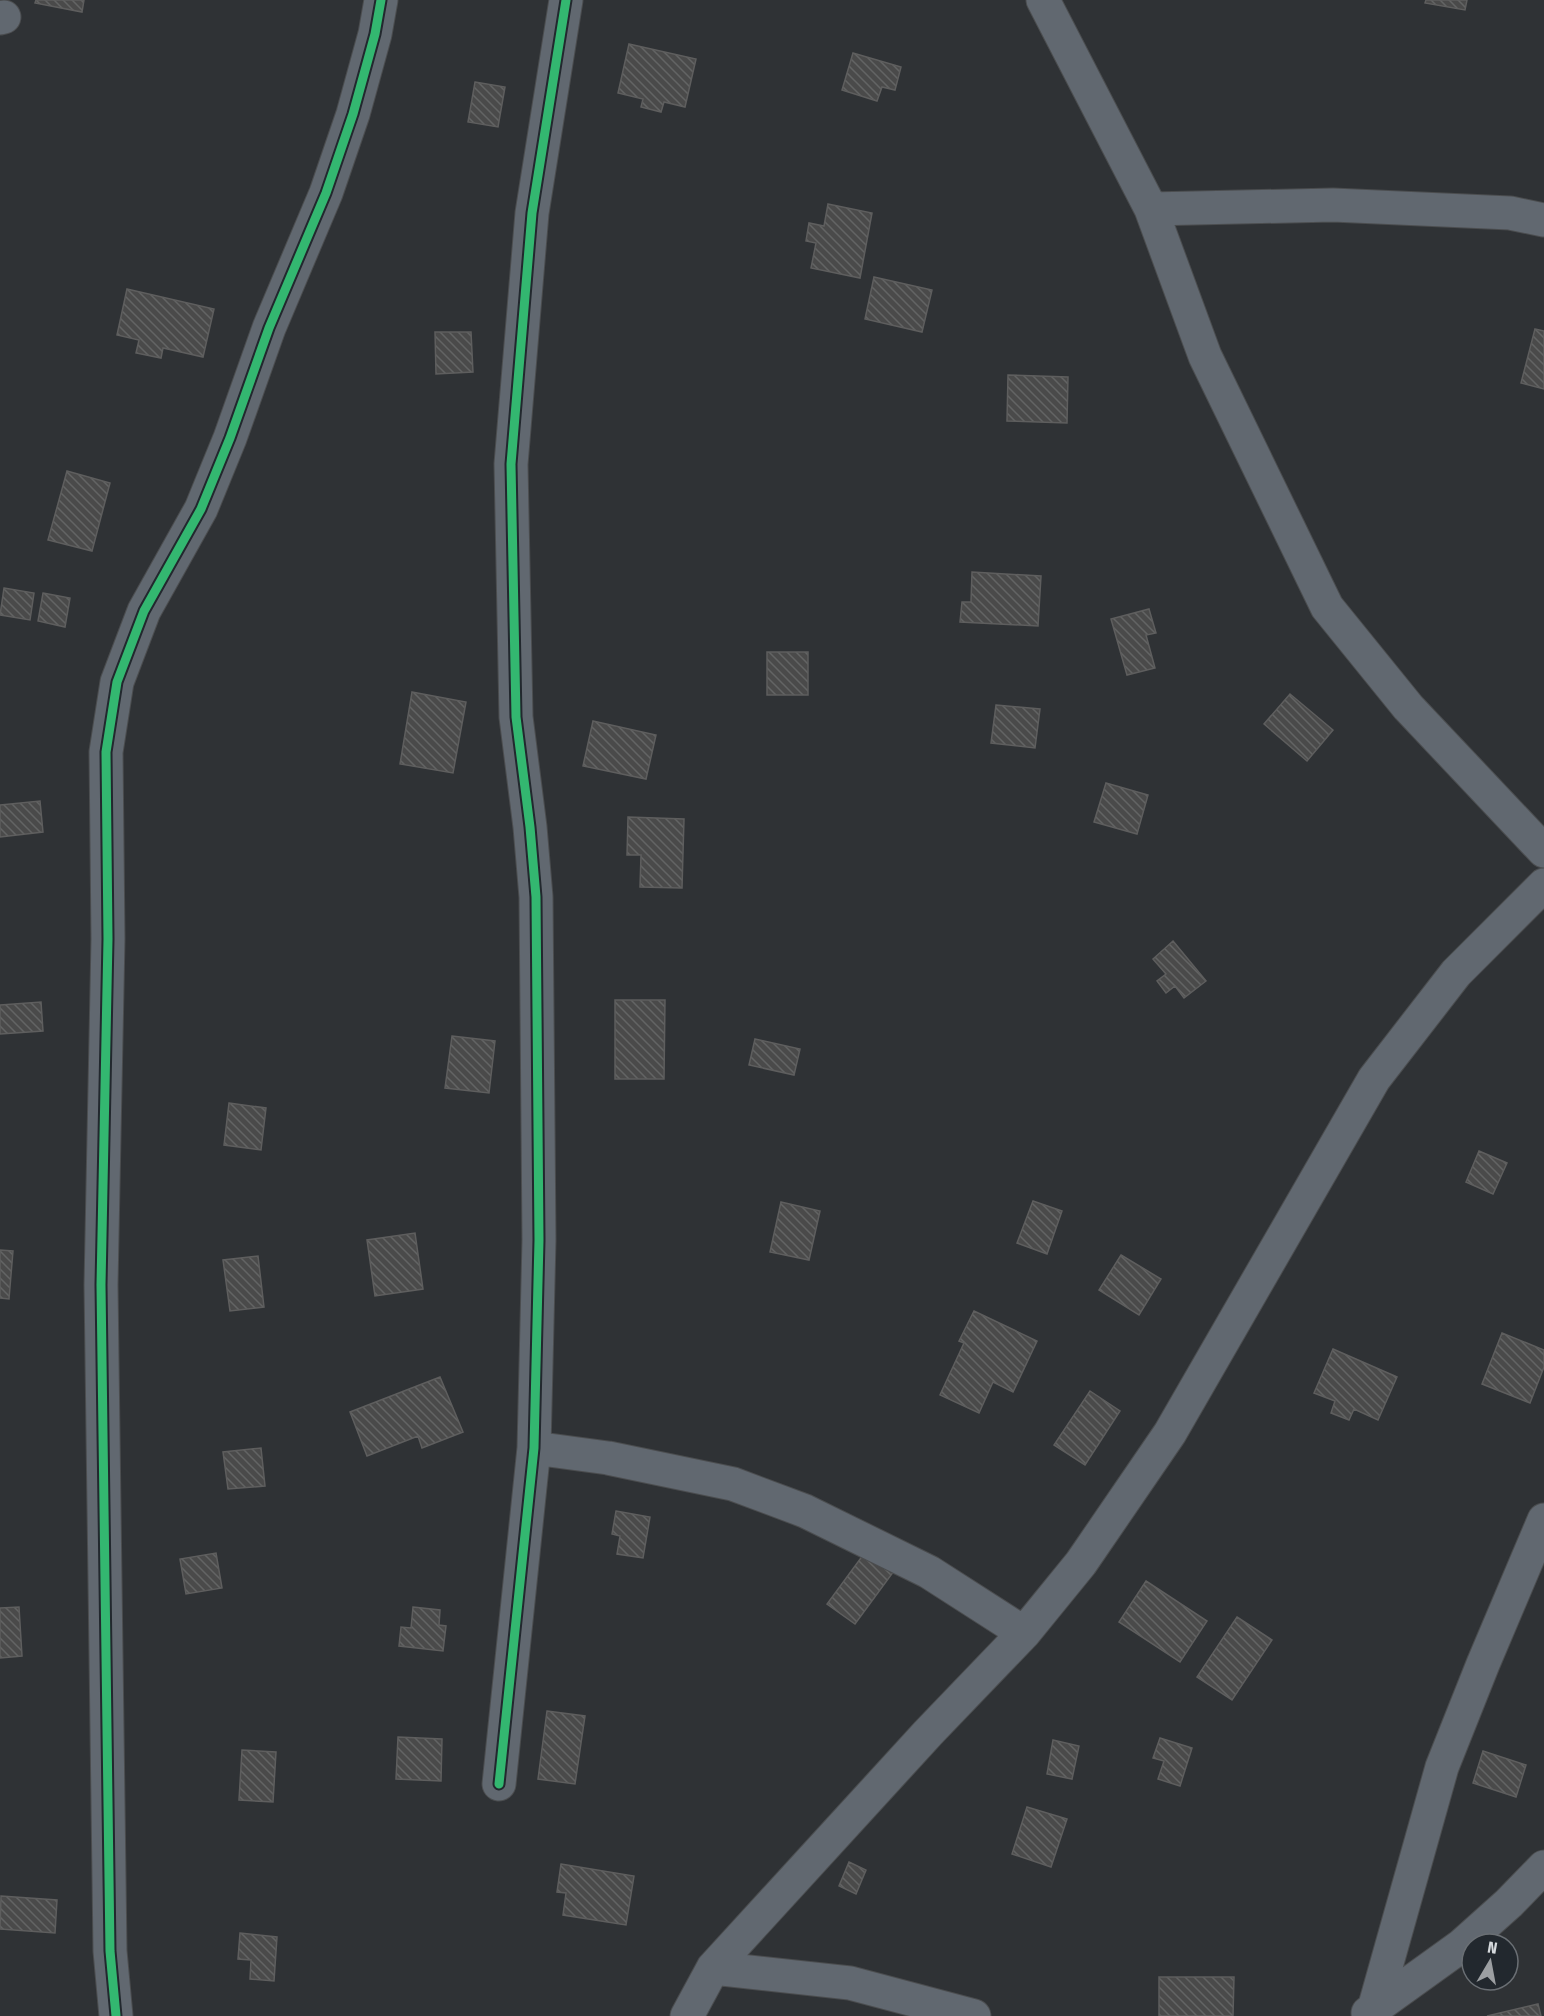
<svg xmlns="http://www.w3.org/2000/svg" width="1544" height="2016" font-family="'Fira Sans Condensed',sans-serif">
<style>
.building{fill:url(#building-back-hatch);stroke:#5e5e5e;stroke-width:1.5}
.lines{fill:none;stroke-linecap:round;stroke-linejoin:round}
.minor-casing{stroke:#4b4d4f;stroke-width:35}
.minor{stroke:#616870;stroke-width:33}
.cycleway-casing{stroke:#22282e;stroke-width:13}
.cycleway{stroke:#33b770;stroke-width:9}
</style>
<defs>
<pattern id="building-back-hatch" width="6" height="6" patternUnits="userSpaceOnUse" patternTransform="scale(1.5)"><rect width="6" height="6" fill="#4a4a4a"/><path d="M-1 5l2 2M0 0l6 6M5-1l2 2" fill="none" stroke="#636464"/></pattern>
</defs>
<rect width="100%" height="100%" fill="#2f3235"/>
<!-- building -->
<path class="building" d="M36 0H84L82 12 35 3Z
M1426 0H1467L1465 10 1425 3Z
M629 44 696 59 685 107 664 102 661 112 641 107 643 99 618 93Z
M853 53 901 67 895 90 882 87 877 101 842 90Z
M475 82 505 87 498 127 468 122Z
M828 204 872 213 860 278 811 268 816 243 806 241 809 223 824 226Z
M874 277 932 290 922 332 865 319Z
M127 289 214 309 203 357 163 348 161 358 136 353 139 340 117 335Z
M1535 329 1544 331V389L1521 383Z
M435 332H471L473 372 436 374Z
M1008 375 1068 377 1067 423 1007 421Z
M67 471 110 483 92 551 48 540Z
M972 572 1041 576 1038 626 960 622 962 602H971Z
M4 588 34 593 30 620 0 615Z
M43 593 70 598 65 627 38 621Z
M1149 609 1156 633 1146 635 1155 668 1127 675 1111 619Z
M767 652H808V695H767Z
M412 692 466 702 453 773 400 764Z
M1290 694 1333 730 1307 761 1264 724Z
M996 705 1040 709 1035 748 991 743Z
M593 721 656 735 646 779 583 766Z
M1106 783 1148 795 1137 834 1094 822Z
M40 801 43 832 0 837V805Z
M628 817 684 819 682 888 640 887 641 855H627Z
M1173 941 1206 981 1184 998 1175 986 1166 993 1157 981 1166 974 1153 959Z
M615 1000H665L664 1079H615Z
M41 1002 43 1031 0 1034V1005Z
M452 1036 495 1041 489 1093 445 1088Z
M755 1039 800 1049 794 1075 749 1065Z
M229 1103 266 1108 261 1150 224 1145Z
M1479 1151 1507 1163 1493 1194 1466 1182Z
M1033 1201 1062 1211 1047 1254 1017 1243Z
M781 1202 820 1211 809 1260 770 1252Z
M415 1233 423 1289 375 1296 367 1240Z
M0 1250 13 1251 9 1299 0 1298Z
M1121 1255 1161 1279 1139 1315 1099 1290Z
M258 1256 264 1307 230 1311 223 1260Z
M974 1311 1037 1341 1013 1392 993 1382 979 1413 940 1395 964 1343 959 1341Z
M1502 1333 1544 1350V1367L1530 1403 1482 1384Z
M1333 1349 1397 1377 1378 1420 1354 1409 1349 1420 1331 1413 1335 1401 1314 1393Z
M440 1377 463 1432 422 1448 418 1436 367 1456 350 1412Z
M1090 1391 1120 1411 1085 1465 1054 1445Z
M261 1448 265 1486 228 1489 223 1452Z
M616 1511 650 1517 643 1558 617 1554 620 1536 612 1534Z
M866 1551 894 1571 855 1624 827 1604Z
M216 1553 222 1588 186 1594 180 1559Z
M1146 1581 1207 1621 1180 1662 1119 1622Z
M19 1607 22 1656 0 1658V1608Z
M413 1607 440 1610 439 1625 446 1626 443 1651 399 1646 401 1627 411 1628Z
M1237 1617 1272 1640 1232 1700 1197 1677Z
M547 1711 585 1716 575 1784 538 1779Z
M398 1737 442 1739 441 1781 396 1779Z
M1160 1738 1192 1748 1180 1786 1158 1779 1164 1761 1153 1758Z
M1053 1740 1079 1746 1072 1779 1047 1774Z
M242 1750 276 1752 273 1802 239 1800Z
M1483 1751 1526 1765 1516 1797 1473 1783Z
M1027 1807 1067 1819 1051 1867 1012 1854Z
M849 1862 866 1870 856 1894 839 1886Z
M561 1864 634 1876 626 1925 563 1915 566 1893 557 1892Z
M1 1896 57 1900 55 1933 0 1929Z
M240 1933 277 1937 274 1981 250 1979 251 1960 238 1959Z
M1159 1977H1234L1233 2016H1159Z
M1538 2004 1541 2016H1487Z"/>
<g class="lines">
<!-- minor casing -->
<g class="minor-casing">
<path id="minor" d="M1043 0 1151 209 1205 356 1327 607 1408 707 1544 851
M0 18 4 17
M1151 209 1333 205 1510 213 1544 220
M534 1448 608 1458 733 1484 805 1511 929 1572 1024 1633
M499 1784 534 1448 539 1240 536 897 530 827 516 717 511 464 532 213 566 0
M713 1968 850 1983 974 2016
M1374 2009 1442 1767 1483 1664 1544 1520
M1368 2013 1461 1946 1509 1903 1544 1867
M116 2016 110 1951 101 1285 108 939 106 752 117 682 144 611 201 509 230 438 269 328 326 193 353 114 375 34 381 0
M687 2016 713 1968 928 1733 1024 1633 1081 1563 1170 1433 1374 1079 1456 973 1544 885"/>
</g>
<!-- minor -->
<use href="#minor" class="minor"/>
<!-- cycleway casing -->
<g class="cycleway-casing">
<path id="cycleway" d="M499 1784 534 1448 539 1240 536 897 530 827 516 717 511 464 532 213 566 0
M116 2016 110 1951 101 1285 108 939 106 752 117 682 144 611 201 509 230 438 269 328 326 193 353 114 375 34 381 0"/>
</g>
<!-- cycleway -->
<use href="#cycleway" class="cycleway"/>
</g>
<!-- north arrow -->
<g transform="translate(1490 1962) rotate(10)"><circle r="28" fill="#22282e" stroke="#6a6f74" stroke-width="1.5"/>
<path d="M0-4.5L10 22L0 15L-10 22Z" fill="#9c9fa2"/>
<text y="-9" font-size="16" font-weight="bold" text-anchor="middle" fill="#d6dadd">N</text>
</g>
</svg>
